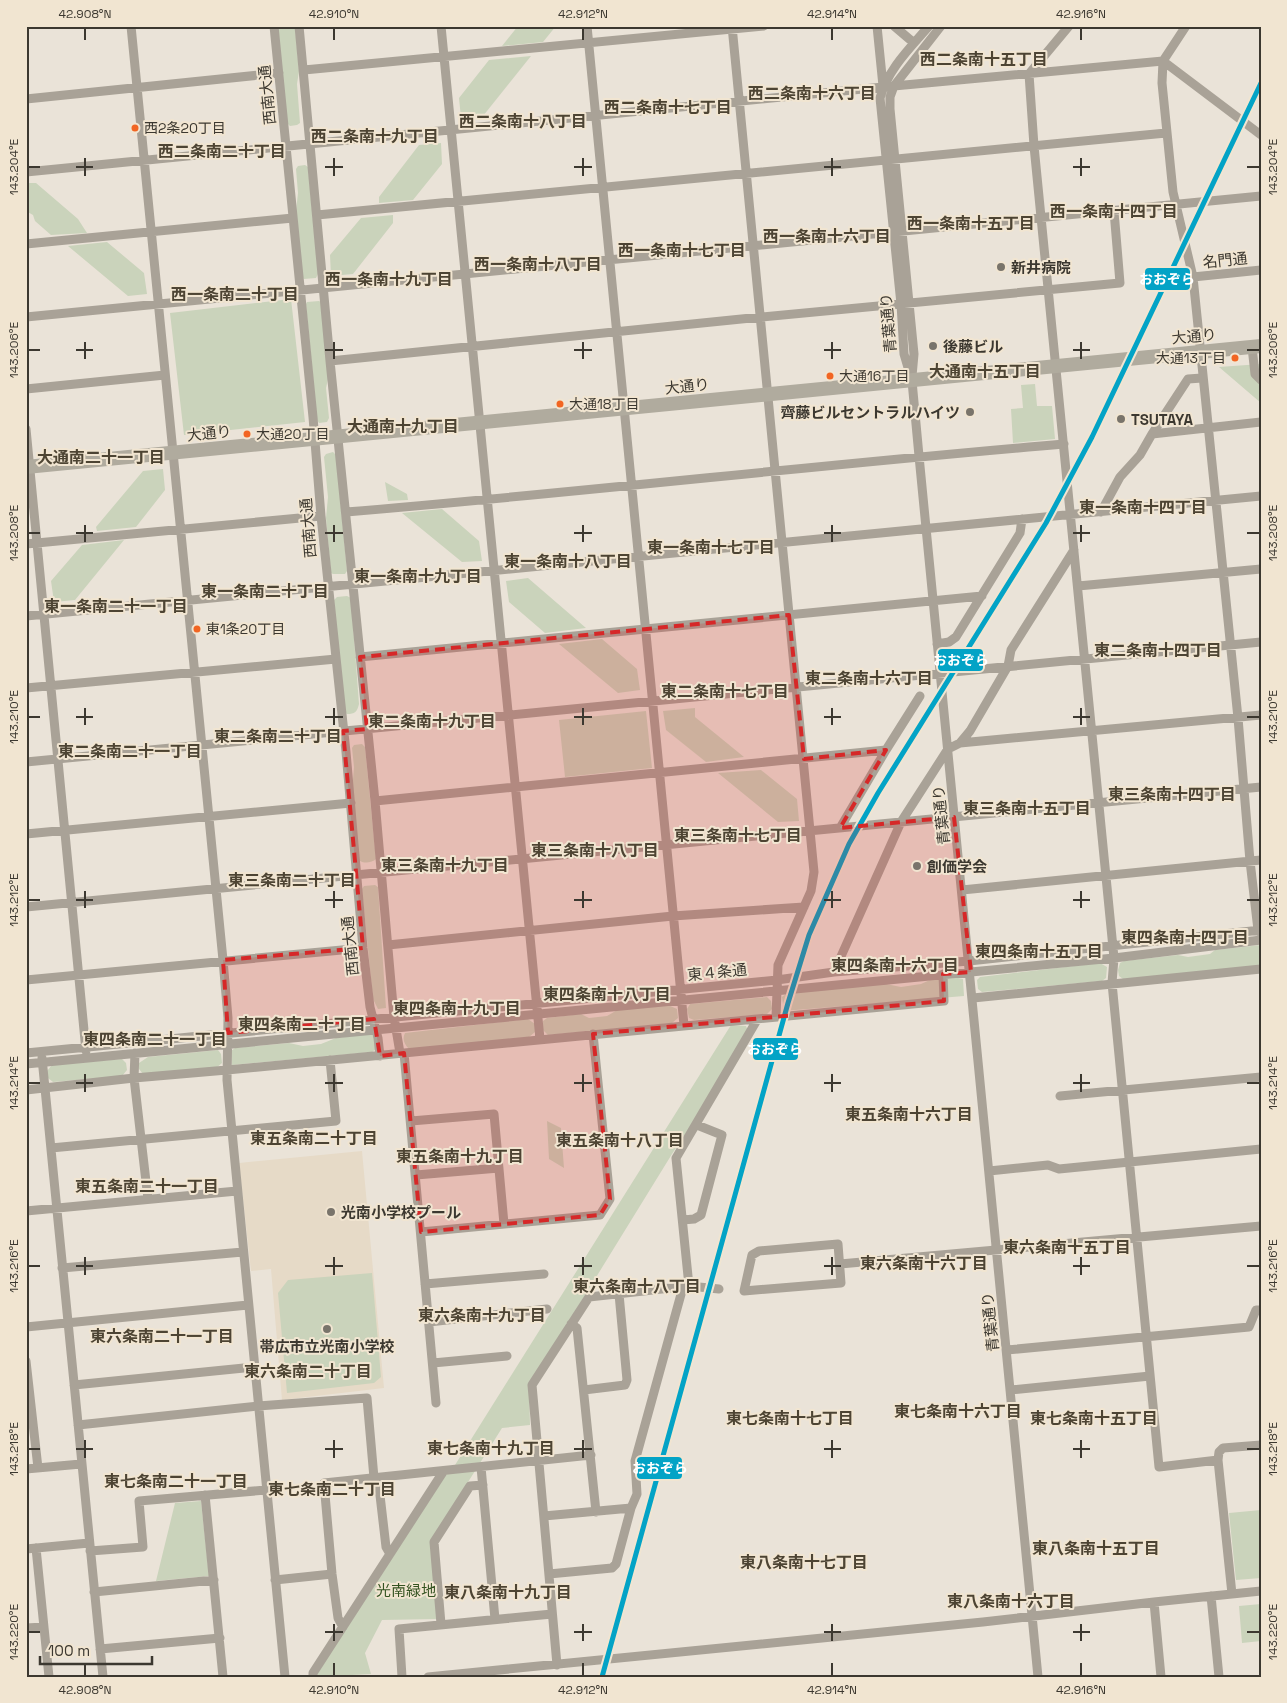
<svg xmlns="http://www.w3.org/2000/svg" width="1287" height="1703" font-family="'Space Grotesk','Noto Sans JP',sans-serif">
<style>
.built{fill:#e6dac7}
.green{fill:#cad3bb}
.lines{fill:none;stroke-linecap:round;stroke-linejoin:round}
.minor{stroke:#a9a297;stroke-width:9}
.highway{stroke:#b0ab9e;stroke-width:14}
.rail-1-casing{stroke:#f1e5d1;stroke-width:9}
.rail-1{stroke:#03a3c6;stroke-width:5}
.marked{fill:#d62828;fill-opacity:0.2;stroke:#d62828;stroke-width:4;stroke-dasharray:10 6;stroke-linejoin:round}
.ticks{fill:none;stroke:#3c3830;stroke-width:2}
.bus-dot{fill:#f26522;stroke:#f1e5d1;stroke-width:2}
.poi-dot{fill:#79746b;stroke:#f1e5d1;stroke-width:2}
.labels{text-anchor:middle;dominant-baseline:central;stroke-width:4;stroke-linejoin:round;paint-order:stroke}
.bus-label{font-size:14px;fill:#3c3830;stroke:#f1e5d1;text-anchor:start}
.street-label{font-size:15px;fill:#3c3830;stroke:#f1e5d1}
.poi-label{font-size:15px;font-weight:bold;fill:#3c3830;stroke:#f1e5d1;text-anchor:start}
.park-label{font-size:15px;fill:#345321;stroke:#f1e5d1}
.neighbourhood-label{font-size:16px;font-weight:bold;fill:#4d4433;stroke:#f1e5d1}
.line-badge{stroke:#f1e5d1;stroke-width:2}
.badge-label{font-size:14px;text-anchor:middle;font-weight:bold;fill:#fff}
.neatline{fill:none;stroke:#3c3830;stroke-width:2}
.ticks-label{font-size:12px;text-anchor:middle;fill:#3c3830}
</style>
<rect width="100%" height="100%" fill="#eae3d8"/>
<!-- built -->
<path class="built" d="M362 1151 384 1388 282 1400 271 1269 251 1271 239 1163Z"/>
<!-- green -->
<path class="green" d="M278 26H295L299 71 297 84 300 123 297 125 290 126 287 123Z
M518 26H556L543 42 502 46Z
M531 56 483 116 461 118 459 98 489 60Z
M441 143 442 164 413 200 379 203V197L419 145Z
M305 165 308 167 318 274 316 278 304 279 302 277 296 211 298 193 296 169 298 166Z
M26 183H36L78 219 87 233 51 235 35 221 33 215 26 211Z
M393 215V223L353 274 331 276 330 255 361 218Z
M107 242 144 273 147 294 128 296 68 246Z
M291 299 305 422 184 435 170 313Z
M319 301 322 303 328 379 326 388 329 418 327 422 319 423 317 420 306 304 307 302Z
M1261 364V403L1219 367Z
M1035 384 1037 406H1052L1055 439 1013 443 1011 409 1023 408 1021 385Z
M333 452 336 455 347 571 345 574H333L331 573 326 518 328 497 324 457 326 454Z
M163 469 165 490 136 527 97 531 96 527 143 471Z
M385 482 407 494 408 500 388 501Z
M442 509 479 541 482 561 462 562 402 513Z
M124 540 75 600 54 602 51 581 82 545Z
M528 578 586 628 545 633 509 602 506 581Z
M347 596 351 598 359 704C357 712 355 714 347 714L344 711 334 600 337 597Z
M602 639 637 669 640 690 618 693 559 644Z
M695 708V717L744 757 706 762 666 730 663 711Z
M646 711 652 768 565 777 559 720Z
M362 744 365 747 376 859C372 863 363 864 359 860L352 791 354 767 352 748 354 745Z
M761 770 797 799 799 821 778 822 718 773Z
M375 885 378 887 386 1008 378 1009 373 999 362 889 364 886Z
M1261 945V966L1123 979 1119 976 1118 970 1120 963 1124 961 1178 955 1188 957 1210 954 1215 950Z
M1100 963 1107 967 1106 978 1102 981 982 992 978 989 977 980 980 977Z
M958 978 963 979 964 996 784 1011 782 997 787 993 881 983 901 987 921 984 932 979Z
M767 997 771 1001 772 1009 767 1014 694 1020 689 1018 687 1009 690 1004Z
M668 1005 677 1009 678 1018 672 1023 548 1035 543 1030V1021L547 1018 581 1014 589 1018 607 1016 619 1009Z
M528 1019 535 1024V1032L529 1037 409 1049C404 1044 402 1039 405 1033Z
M731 1025 746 1026 748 1031 696 1118 672 1154 529 1386 530 1425 502 1428 431 1541 438 1619 382 1620 365 1653 371 1674 315 1677 445 1476 455 1465Z
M370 1034 374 1036 376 1049 372 1052 232 1065 231 1051 235 1048 289 1043 303 1046 321 1044 336 1038Z
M218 1050 221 1054 222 1063 215 1069 143 1074 139 1069V1063L148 1057Z
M122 1059 126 1063 127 1070 122 1076 53 1082 48 1078 47 1071 52 1065Z
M547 1121 561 1128 564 1168 549 1159Z
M372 1273 381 1377 374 1383 287 1393 278 1293 288 1280Z
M201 1501 209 1576 156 1581 175 1503Z
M1261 1510V1578L1236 1580 1229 1513Z
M1261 1604V1641L1242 1643 1239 1606Z"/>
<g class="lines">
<!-- minor -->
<path class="minor" d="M131 26 223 960 228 1018 227 1080 285 1677
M274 26 313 417 321 516 346 752 363 948 370 1007 378 1038 380 1056
M299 26 330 361 375 801 394 1017 400 1053
M441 26 540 1039
M587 26 684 1025
M732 26 814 872 811 891 778 965 776 1017
M877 26 883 86
M894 26 914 43
M929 26C910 48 888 69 880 98L901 304 904 354 912 381 919 456 1038 1677
M1069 26 1029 74 1034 146 1114 958 1112 983 1159 1467 1218 1460 1219 1452 1223 1448 1261 1445
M1186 26 1163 61 1162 83 1173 192 1193 277 1238 718 1250 861 1258 930 1261 933
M304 70 764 26
M26 99 279 73
M26 172 883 87 1163 61 1261 135
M317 215 1166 133
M26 244 293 218
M1193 277 1261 270
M26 317 1261 196
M1252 347 1255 374 1261 380
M330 361 761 317 1120 283 1114 211
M912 376 914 354 890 109V97L894 86 941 26
M26 389 165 375
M26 429 86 1051
M1152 434 1188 379 1202 378
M346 512C586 492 825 464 1064 444
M1101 512 1120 477 1140 455 1152 434 1261 422
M26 544 321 516
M1078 586 1261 569
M26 616 1261 496
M937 644 949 642 956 637 1020 533 1022 519
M360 657 982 596
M26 688 336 659
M960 743 1261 715
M26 762 1261 642
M375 801 886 750 920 696
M840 828 886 750
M26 834 351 803
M962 890 1261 860
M26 907 1261 787
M388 945 673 916 804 907
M834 972 901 822 948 749 960 743 970 731 1008 666 1011 650 1074 550
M26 980 363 948
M973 998 1261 969
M26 1053 777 980 834 972 969 961 1261 930
M135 1053 134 1078 148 1199
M404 1053 436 1403
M42 1058 103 1677
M26 1064 971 972 1114 958 1261 940
M26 1090 134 1078 227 1070 944 1001 943 974
M1060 1096 1261 1077
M411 1121 494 1114 504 1224
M51 1148 336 1121 330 1060
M989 1171 1048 1165 1059 1169 1261 1149
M416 1175 499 1168
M26 1211 237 1191
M683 1220 694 1219 701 1215 722 1135 697 1125
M421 1232 600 1215 610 1199 593 1034
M838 1244 841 1283 744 1291 752 1255 759 1251Z
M840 1264 1261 1226
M62 1268 243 1252
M425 1284 544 1274
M689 1286 676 1158 757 1020
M429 1322 547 1309
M571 1324 577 1328 596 1512
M26 1327 248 1305
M1007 1350 1249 1327 1256 1310H1261
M26 1361 38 1468
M433 1363 507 1356
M74 1385 254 1367
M584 1390 625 1385 627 1380 619 1294
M1011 1390 1150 1376
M78 1425 258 1406 367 1398 374 1478
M1218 1460 1232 1594
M481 1467 495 1619
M26 1469 81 1464
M378 1478 386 1547 390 1554
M205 1495 223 1677
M631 1508 637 1494 635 1461 683 1287
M544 1516 631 1508 616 1564 612 1568 549 1574
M36 1548 49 1677
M26 1549 89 1543
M90 1551 143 1547 139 1501 266 1490
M275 1580 332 1574
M94 1592 214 1580
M1211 1596 1219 1677
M1154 1602 1161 1677
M441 1624 434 1542 470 1486 483 1485
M343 1627 338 1618 332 1574 324 1483 591 1455
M26 1628 44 1627
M100 1649 220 1638
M557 1665 532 1385 589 1297 689 1286 719 1289
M313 1677V1673L443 1472
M402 1677 399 1629 552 1614
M428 1677 983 1622 1154 1602 1261 1591"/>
<!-- highway -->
<path class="highway" d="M26 467 1261 346"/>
<!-- rail-1 casing -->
<g class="rail-1-casing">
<path id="rail-1" d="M602 1677 788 1003 809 935 849 844 878 793 1046 523 1092 437 1261 83"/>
</g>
<!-- rail-1 -->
<use href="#rail-1" class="rail-1"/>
</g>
<!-- marked area -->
<path class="marked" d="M789 615 804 759 886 750 840 828 954 817 971 972 943 974 944 1001 593 1034 610 1199 600 1215 421 1232 404 1053 380 1056 374 1019 228 1033 223 960 363 948 343 731 367 729 360 657Z"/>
<!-- ticks -->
<path class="ticks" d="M85 28V40M334 28V40M583 28V40M832 28V40M1081 28V40M85 158V176M334 158V176M583 158V176M832 158V176M1081 158V176M28 167H40M76 167H93M325 167H343M574 167H592M824 167H841M1073 167H1090M1247 167H1260M85 342V359M334 342V359M583 342V359M832 342V359M1081 342V359M28 350H40M76 350H93M325 350H343M574 350H592M824 350H841M1073 350H1090M1247 350H1260M85 525V542M334 525V542M583 525V542M832 525V542M1081 525V542M28 533H40M76 533H93M325 533H343M574 533H592M824 533H841M1073 533H1090M1247 533H1260M85 708V725M334 708V725M583 708V725M832 708V725M1081 708V725M28 717H40M76 717H93M325 717H343M574 717H592M824 717H841M1073 717H1090M1247 717H1260M85 891V908M334 891V908M583 891V908M832 891V908M1081 891V908M28 900H40M76 900H93M325 900H343M574 900H592M824 900H841M1073 900H1090M1247 900H1260M85 1074V1092M334 1074V1092M583 1074V1092M832 1074V1092M1081 1074V1092M28 1083H40M76 1083H93M325 1083H343M574 1083H592M824 1083H841M1073 1083H1090M1247 1083H1260M85 1257V1275M334 1257V1275M583 1257V1275M832 1257V1275M1081 1257V1275M28 1266H40M76 1266H93M325 1266H343M574 1266H592M824 1266H841M1073 1266H1090M1247 1266H1260M85 1440V1458M334 1440V1458M583 1440V1458M832 1440V1458M1081 1440V1458M28 1449H40M76 1449H93M325 1449H343M574 1449H592M824 1449H841M1073 1449H1090M1247 1449H1260M334 1624V1641M583 1624V1641M832 1624V1641M1081 1624V1641M28 1632H40M325 1632H343M574 1632H592M824 1632H841M1073 1632H1090M1247 1632H1260M85 1663V1676M334 1663V1676M583 1663V1676M832 1663V1676M1081 1663V1676"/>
<!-- markers -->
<g class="bus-dot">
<circle cx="135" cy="128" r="4.5"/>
<circle cx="1235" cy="358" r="4.5"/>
<circle cx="830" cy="376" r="4.5"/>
<circle cx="560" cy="404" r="4.5"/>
<circle cx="247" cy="434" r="4.5"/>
<circle cx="197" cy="629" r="4.5"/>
</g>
<g class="poi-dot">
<circle cx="1001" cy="267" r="5"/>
<circle cx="933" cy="346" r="5"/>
<circle cx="970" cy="412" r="5"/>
<circle cx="1121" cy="419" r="5"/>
<circle cx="917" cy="866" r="5"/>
<circle cx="331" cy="1212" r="5"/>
<circle cx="327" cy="1329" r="5"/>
</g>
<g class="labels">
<!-- bus labels -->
<g class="bus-label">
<text x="144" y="128">西2条20丁目</text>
<text x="1226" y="358" text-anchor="end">大通13丁目</text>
<text x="839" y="376">大通16丁目</text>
<text x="569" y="404">大通18丁目</text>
<text x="256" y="434">大通20丁目</text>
<text x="206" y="629">東1条20丁目</text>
</g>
<!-- street labels -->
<g class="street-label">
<text transform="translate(267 95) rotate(-96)">西南大通</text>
<text transform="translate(1225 260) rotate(-6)">名門通</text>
<text transform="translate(888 323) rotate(-95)">青葉通り</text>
<text transform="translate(1194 336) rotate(-5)">大通り</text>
<text transform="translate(687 386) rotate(-6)">大通り</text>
<text transform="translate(209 433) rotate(-6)">大通り</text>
<text transform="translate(308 528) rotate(-95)">西南大通</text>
<text transform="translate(941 815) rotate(-96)">青葉通り</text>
<text transform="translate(350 946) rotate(-96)">西南大通</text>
<text transform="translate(717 972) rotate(-6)">東４条通</text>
<text transform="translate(990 1322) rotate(-96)">青葉通り</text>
</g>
<!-- poi labels -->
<g class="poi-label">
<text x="1011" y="267">新井病院</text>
<text x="943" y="346">後藤ビル</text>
<text x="960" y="412" text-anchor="end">齊藤ビルセントラルハイツ</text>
<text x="1131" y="419">TSUTAYA</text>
<text x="927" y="866">創価学会</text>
<text x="341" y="1212">光南小学校プール</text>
<text x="327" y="1346" text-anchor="middle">帯広市立光南小学校</text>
</g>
<!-- park labels -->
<g class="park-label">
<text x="406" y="1590">光南緑地</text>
</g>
<!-- neighbourhood labels -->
<g class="neighbourhood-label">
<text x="984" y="59">西二条南十五丁目</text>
<text x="812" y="93">西二条南十六丁目</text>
<text x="668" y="107">西二条南十七丁目</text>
<text x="523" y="121">西二条南十八丁目</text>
<text x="375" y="136">西二条南十九丁目</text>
<text x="222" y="151">西二条南二十丁目</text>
<text x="1114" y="211">西一条南十四丁目</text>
<text x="971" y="223">西一条南十五丁目</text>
<text x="827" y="236">西一条南十六丁目</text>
<text x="682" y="250">西一条南十七丁目</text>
<text x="538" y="264">西一条南十八丁目</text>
<text x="389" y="279">西一条南十九丁目</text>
<text x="235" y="294">西一条南二十丁目</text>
<text x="985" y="371">大通南十五丁目</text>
<text x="403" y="426">大通南十九丁目</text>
<text x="101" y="457">大通南二十一丁目</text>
<text x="1143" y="507">東一条南十四丁目</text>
<text x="711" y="547">東一条南十七丁目</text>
<text x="568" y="561">東一条南十八丁目</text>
<text x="418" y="576">東一条南十九丁目</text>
<text x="265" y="591">東一条南二十丁目</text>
<text x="116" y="606">東一条南二十一丁目</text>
<text x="1158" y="650">東二条南十四丁目</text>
<text x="869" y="678">東二条南十六丁目</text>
<text x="725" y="691">東二条南十七丁目</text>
<text x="432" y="721">東二条南十九丁目</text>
<text x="278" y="736">東二条南二十丁目</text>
<text x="130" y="751">東二条南二十一丁目</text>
<text x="1172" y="794">東三条南十四丁目</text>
<text x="1027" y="808">東三条南十五丁目</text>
<text x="738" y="835">東三条南十七丁目</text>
<text x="595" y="850">東三条南十八丁目</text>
<text x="445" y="865">東三条南十九丁目</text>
<text x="292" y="880">東三条南二十丁目</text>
<text x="1185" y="937">東四条南十四丁目</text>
<text x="1039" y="951">東四条南十五丁目</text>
<text x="895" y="965">東四条南十六丁目</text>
<text x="607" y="994">東四条南十八丁目</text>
<text x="457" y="1008">東四条南十九丁目</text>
<text x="302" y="1024">東四条南二十丁目</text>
<text x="155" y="1039">東四条南二十一丁目</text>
<text x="909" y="1114">東五条南十六丁目</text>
<text x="314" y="1138">東五条南二十丁目</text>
<text x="620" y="1140">東五条南十八丁目</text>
<text x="460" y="1156">東五条南十九丁目</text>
<text x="147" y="1186">東五条南二十一丁目</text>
<text x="1067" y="1247">東六条南十五丁目</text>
<text x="924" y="1263">東六条南十六丁目</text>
<text x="637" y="1286">東六条南十八丁目</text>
<text x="482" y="1315">東六条南十九丁目</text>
<text x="162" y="1336">東六条南二十一丁目</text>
<text x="308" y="1371">東六条南二十丁目</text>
<text x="958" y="1411">東七条南十六丁目</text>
<text x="790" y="1418">東七条南十七丁目</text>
<text x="1094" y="1418">東七条南十五丁目</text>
<text x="491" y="1448">東七条南十九丁目</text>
<text x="176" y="1481">東七条南二十一丁目</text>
<text x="332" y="1489">東七条南二十丁目</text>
<text x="1096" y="1548">東八条南十五丁目</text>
<text x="804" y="1562">東八条南十七丁目</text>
<text x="508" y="1592">東八条南十九丁目</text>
<text x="1011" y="1601">東八条南十六丁目</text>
</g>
</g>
<g class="line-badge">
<rect x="1144" y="267" width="47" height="24" rx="5" fill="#03a3c6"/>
<rect x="937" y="648" width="47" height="24" rx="5" fill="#03a3c6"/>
<rect x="752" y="1037" width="47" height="24" rx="5" fill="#03a3c6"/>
<rect x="636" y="1456" width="47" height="24" rx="5" fill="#03a3c6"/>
</g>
<g class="badge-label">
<text x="1167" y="284">おおぞら</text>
<text x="961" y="665">おおぞら</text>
<text x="775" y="1054">おおぞら</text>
<text x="660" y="1473">おおぞら</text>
</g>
<!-- border -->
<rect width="1287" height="1703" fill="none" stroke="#f1e5d1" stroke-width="55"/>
<!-- scale -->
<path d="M40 1656v8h112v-8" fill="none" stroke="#3c3830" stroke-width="2.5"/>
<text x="48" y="1656" font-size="15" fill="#3c3830" stroke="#f1e5d1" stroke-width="4" paint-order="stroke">100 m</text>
<rect x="28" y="28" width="1232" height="1648" class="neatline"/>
<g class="ticks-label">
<text x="85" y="18">42.908°N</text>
<text x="334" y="18">42.910°N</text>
<text x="583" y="18">42.912°N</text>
<text x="832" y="18">42.914°N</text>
<text x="1081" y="18">42.916°N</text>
<text transform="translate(14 167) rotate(-90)" y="4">143.204°E</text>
<text transform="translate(1273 167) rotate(-90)" y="4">143.204°E</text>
<text transform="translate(1273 350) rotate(-90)" y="4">143.206°E</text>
<text transform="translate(14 350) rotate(-90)" y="4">143.206°E</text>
<text transform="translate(1273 533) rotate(-90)" y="4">143.208°E</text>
<text transform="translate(14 533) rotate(-90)" y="4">143.208°E</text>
<text transform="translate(1273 717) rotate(-90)" y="4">143.210°E</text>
<text transform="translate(14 717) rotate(-90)" y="4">143.210°E</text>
<text transform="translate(1273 900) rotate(-90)" y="4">143.212°E</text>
<text transform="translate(14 900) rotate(-90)" y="4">143.212°E</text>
<text transform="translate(1273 1083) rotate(-90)" y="4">143.214°E</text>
<text transform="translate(14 1083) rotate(-90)" y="4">143.214°E</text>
<text transform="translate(1273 1266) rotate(-90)" y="4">143.216°E</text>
<text transform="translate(14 1266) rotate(-90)" y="4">143.216°E</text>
<text transform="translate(1273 1449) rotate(-90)" y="4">143.218°E</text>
<text transform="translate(14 1449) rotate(-90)" y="4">143.218°E</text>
<text transform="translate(14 1632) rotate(-90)" y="4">143.220°E</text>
<text transform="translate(1273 1632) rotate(-90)" y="4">143.220°E</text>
<text x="85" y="1694">42.908°N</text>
<text x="334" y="1694">42.910°N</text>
<text x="583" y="1694">42.912°N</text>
<text x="832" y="1694">42.914°N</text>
<text x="1081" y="1694">42.916°N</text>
</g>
</svg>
